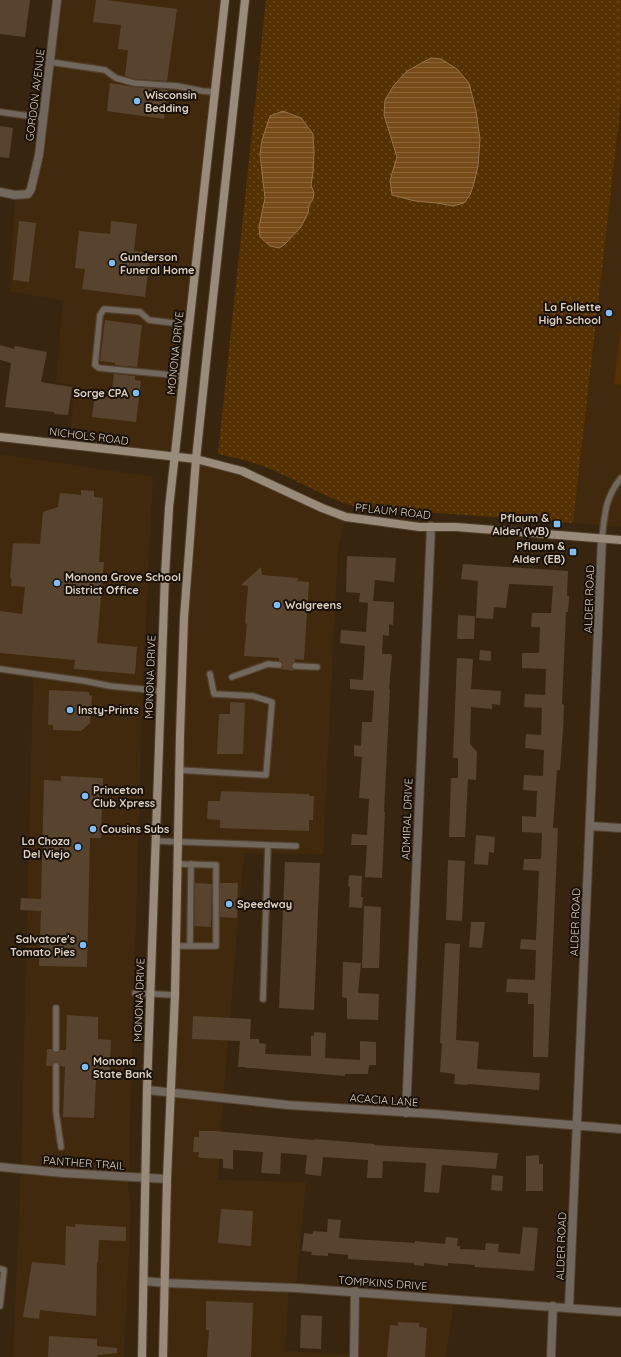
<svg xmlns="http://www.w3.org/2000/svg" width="621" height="1357" font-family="Quicksand,sans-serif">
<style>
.built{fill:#41290e}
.grass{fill:url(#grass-dots)}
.pitch{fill:#553100}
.water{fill:url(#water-rules);stroke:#96744c}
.building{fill:#58442e}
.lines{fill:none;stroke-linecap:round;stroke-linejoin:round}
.lane-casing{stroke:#53412d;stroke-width:8}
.street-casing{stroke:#53412d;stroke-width:10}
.secondary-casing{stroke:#53412d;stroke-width:10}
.lane{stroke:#71675d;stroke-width:5.5}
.street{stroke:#71675d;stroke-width:8}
.secondary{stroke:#998a7a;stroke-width:8}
.poi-dot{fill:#7dbef9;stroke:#191007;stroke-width:1.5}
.labels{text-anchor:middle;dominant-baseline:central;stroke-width:4;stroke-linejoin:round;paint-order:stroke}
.street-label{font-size:11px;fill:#ded2c5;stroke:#191007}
.poi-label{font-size:11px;font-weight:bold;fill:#ded2c5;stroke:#191007;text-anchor:start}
</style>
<defs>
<pattern id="grass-dots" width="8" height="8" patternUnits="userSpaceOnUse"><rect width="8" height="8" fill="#553100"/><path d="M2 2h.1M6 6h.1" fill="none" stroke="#6d4e24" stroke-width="1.8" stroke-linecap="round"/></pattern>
<pattern id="water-rules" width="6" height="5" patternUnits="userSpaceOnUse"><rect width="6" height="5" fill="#774c18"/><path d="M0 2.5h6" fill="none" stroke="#8a6538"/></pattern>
</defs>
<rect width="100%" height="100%" fill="#382510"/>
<!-- built -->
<path class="built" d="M57 0H225L175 458 69 445 75 385 56 382 63 301 10 291 15 195 31 189Z
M621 103V527L573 523Z
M0 454 153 477 143 681 128 1190 131 1206 124 1357H13L21 1170 33 678 0 673Z
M196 459 219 464 346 517 338 548 323 854 244 853 223 1099 218 1180 306 1182 296 1288H289L285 1351 354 1355 355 1291 454 1299 446 1357H163L180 735Z"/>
<!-- grass -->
<path class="grass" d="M266 0H621V103L573 523 356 507C322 497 293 477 260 465 246 460 232 457 218 454Z"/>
<!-- pitch -->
<path class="pitch" d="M621 326V385L614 384Z"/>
<!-- water -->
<path class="water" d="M431 58 441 59 457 69 469 83 476 111 480 139 478 166 474 183 470 195 464 203 453 206 437 203 415 201 392 195 390 180 397 157 384 115 385 100 394 85 407 71Z
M283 111 301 118 313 134 314 152 313 173 311 185 314 193 313 199 309 205 308 213 301 227 284 245 279 248 270 246 260 237 259 227 265 198 260 154 262 140 270 116Z"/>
<!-- building -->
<path class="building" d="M0 0H30L25 37 0 34Z
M96 0H107L177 9 167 81 135 79 125 76 128 50 118 49 121 25 93 22Z
M110 83 134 87 168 90 164 119 107 111Z
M0 126 13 128 9 158 0 157Z
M19 221 36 223 29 282 13 280Z
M111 221 137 224 134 251 144 252 143 257 150 258 145 297 82 289 85 269 75 268 79 231 110 234Z
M105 320 142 325 137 367 115 365V363L100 361Z
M0 345 14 349 15 346 47 352 41 382 72 387 68 415 54 414V412L5 407 11 363 0 360Z
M114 374 135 376V380L141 381 136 422 92 417 95 395 111 397Z
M81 490 94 491V497L103 498 99 562H104L97 643 137 647 135 674 74 669 75 660 0 653V611L22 614 25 587 11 586 12 579 10 578 13 543 40 544 43 512 58 507 60 493 81 495Z
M347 556 396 558 394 582 375 580 373 601 394 602 393 625 389 624V636L383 635 382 654H391L392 656 389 689H390L384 812H385L382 878 365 877 367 845H351L352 834 367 835 369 799 359 798 362 757 354 756V745L361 746 362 722H372L374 691 350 689V679L363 680 365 646 340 643 341 630 366 632 368 603 359 602 360 593 346 592Z
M463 564 568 571 567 596H569L568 612H566L562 704 564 705 563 730 560 770H557L553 828H558L548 1057H533L534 1004H528V993L506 992 507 979 535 980 536 950 520 949 521 939 536 940 539 871 523 870 524 859H541L542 833 522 832V816L536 817 537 791 523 790 524 775 543 776 544 750 525 748 526 734 541 735 542 708 524 707 525 694 545 695 546 669 522 668V653H539L540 627H531L532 613H551L553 586 509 584 506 608 494 607 493 619 476 618 478 581 461 579Z
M261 567 262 575 298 578 297 581 309 582 304 660 295 659V662L291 665V668L295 671 279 669 282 668 283 665 282 662 279 661V658L244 656 247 624 245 623 248 586 241 585Z
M458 615 475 616 474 639H457Z
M480 650 491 651V661L479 660Z
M457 658 473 659 471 689 501 691 500 705 492 704V709L471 707 470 744 477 752 476 780 468 779 465 837H449L451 778H458V758H453Z
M49 690 89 692V695L92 696 90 723 81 731 53 730V725H48Z
M230 702 245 703 243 754H217L219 714H230Z
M61 776 103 778 101 838H90L87 967 39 966 41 911 20 910 21 898 41 899 44 780 61 781Z
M221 791 309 794V796H314L313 820H309V831L220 828V820L207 819 208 801H220Z
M476 835 495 837 494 853 489 852 488 865 474 864Z
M448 860 465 861 462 921 446 920Z
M285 862 320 863 314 1010 279 1008Z
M349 875 362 876 361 897H363L362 908 349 907 350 886H348Z
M195 883 212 884 211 927 194 926Z
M220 883H238L237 918 220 917Z
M364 906 381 907 379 968H362Z
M471 922H485L482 948 469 947Z
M445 943 460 944 456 1040 479 1042 477 1069 540 1073 539 1090 468 1084 467 1085 454 1084 455 1074 440 1072 442 1043H440Z
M343 962 361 963 358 993 379 994 378 1020 347 1019V998L342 997Z
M67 1015 98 1017V1039L111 1040 109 1080H96L94 1118 63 1117 65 1067 60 1066 59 1064 56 1062 54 1063 52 1066H46L47 1049H52L56 1053 58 1052 60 1050H66Z
M193 1016 251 1019 250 1039H259V1043L266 1044 265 1054 311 1056V1036H314V1032L326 1033 325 1058 360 1060V1041L376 1042V1065H369L368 1074H345V1076L252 1068H246L245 1067H238L240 1041 192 1039Z
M199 1131H215L314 1140V1139L374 1144V1145L498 1153 496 1169 442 1165 439 1193 424 1192 426 1163 383 1161 382 1178H367L368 1160 323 1157 321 1176 305 1174 307 1155 281 1153 280 1174 261 1173 263 1152 233 1150V1169L223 1168V1159L201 1158 198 1157 199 1152H193L194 1137H199Z
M539 1155V1164H543V1191H526V1156Z
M492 1175 503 1176 502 1191 491 1190Z
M221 1209 253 1211 251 1246 218 1243Z
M328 1219 341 1220 339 1238 415 1243V1241L445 1244 446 1237 458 1238 457 1246H460V1249L485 1250 486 1243 499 1244 498 1252 520 1254 523 1227 538 1228 534 1271 475 1267V1265L448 1263V1266L424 1263V1266L414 1265V1263L348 1259V1255L328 1253V1256L311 1255 312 1252 302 1251 304 1233 313 1234V1231L327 1232Z
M75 1224 126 1227V1241L99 1240 98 1262H97L96 1316 40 1310 39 1319 23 1317 32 1262 65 1265 66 1226 75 1227Z
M206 1301 253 1303 251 1357H207L209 1330H206Z
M301 1315 322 1316 321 1349 300 1348Z
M398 1322 419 1323V1327L427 1328 425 1357H387L390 1325 398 1326Z
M49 1336 97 1339V1346L117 1348V1353L98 1355 97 1357H48Z"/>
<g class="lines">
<!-- lane casing -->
<g class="lane-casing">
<path id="lane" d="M50 62 105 70 116 78 134 83 177 86 202 91 215 92
M0 112 43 118
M183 376 99 368 95 365 100 315 104 309 140 312 149 320 189 325
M602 538C605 513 605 498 621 478
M295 666 317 667
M0 669 85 681 110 686 161 691
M232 677 268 664 279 665
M179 770 266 775 272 702 253 696 214 694 210 674
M156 841 296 846
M176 946H216V865L178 864
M190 946 191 864
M135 993 175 995
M263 999 268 845
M56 1049V1008
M56 1066V1112L61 1147
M0 1269 4 1270 0 1306"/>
</g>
<!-- street casing -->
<g class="street-casing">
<path id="street" d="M0 192 15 195 28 194 31 189 39 155 57 0
M590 826 621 828
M147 1090 288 1105 435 1114 621 1129
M406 1113 431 526
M0 1167 63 1173 167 1179
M144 1281 165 1283 296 1288 621 1312
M569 1307 602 538
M354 1357 355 1291
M551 1357 553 1306"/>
</g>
<!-- secondary casing -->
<g class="secondary-casing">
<path id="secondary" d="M0 437 196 459 242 471 322 508 346 517 420 527H456L621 540
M142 1357 147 1090 165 575 169 508 225 0
M163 1357 167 1179 175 995 180 735 184 618 196 459 207 354 245 0"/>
</g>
<!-- lane -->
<use href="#lane" class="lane"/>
<!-- street -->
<use href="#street" class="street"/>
<!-- secondary -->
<use href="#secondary" class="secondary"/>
</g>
<!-- markers -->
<g class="poi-dot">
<circle cx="137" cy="101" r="4"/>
<circle cx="112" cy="263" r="4"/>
<circle cx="609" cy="313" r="4"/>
<circle cx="136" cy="393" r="4"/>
<rect x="553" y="520" width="8" height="8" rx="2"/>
<rect x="569" y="548" width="8" height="8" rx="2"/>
<circle cx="57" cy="583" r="4"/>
<circle cx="277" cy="605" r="4"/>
<circle cx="70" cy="710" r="4"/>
<circle cx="85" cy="796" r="4"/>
<circle cx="93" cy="829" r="4"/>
<circle cx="78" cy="847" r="4"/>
<circle cx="229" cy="904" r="4"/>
<circle cx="83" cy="945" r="4"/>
<circle cx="85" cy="1067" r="4"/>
</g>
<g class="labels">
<!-- street labels -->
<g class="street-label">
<text transform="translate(35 95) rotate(-83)">GORDON AVENUE</text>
<text transform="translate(175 353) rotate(-84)">MONONA DRIVE</text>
<text transform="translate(89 436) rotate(7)">NICHOLS ROAD</text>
<text transform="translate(393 511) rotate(6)">PFLAUM ROAD</text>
<text transform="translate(589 599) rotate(-88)">ALDER ROAD</text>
<text transform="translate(150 677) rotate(-88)">MONONA DRIVE</text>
<text transform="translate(407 819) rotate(-88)">ADMIRAL DRIVE</text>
<text transform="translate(575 922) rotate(-88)">ALDER ROAD</text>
<text transform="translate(139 1000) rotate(-88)">MONONA DRIVE</text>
<text transform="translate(384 1100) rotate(4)">ACACIA LANE</text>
<text transform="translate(84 1163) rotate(4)">PANTHER TRAIL</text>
<text transform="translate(561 1246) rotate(-88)">ALDER ROAD</text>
<text transform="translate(383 1283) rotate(4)">TOMPKINS DRIVE</text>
</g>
<!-- poi labels -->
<g class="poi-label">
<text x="145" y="95">Wisconsin<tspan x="145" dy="13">Bedding</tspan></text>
<text x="120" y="257">Gunderson<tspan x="120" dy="13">Funeral Home</tspan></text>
<text x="601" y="307" text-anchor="end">La Follette<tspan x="601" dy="13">High School</tspan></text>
<text x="128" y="393" text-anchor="end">Sorge CPA</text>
<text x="549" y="518" text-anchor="end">Pflaum &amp;<tspan x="549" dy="13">Alder (WB)</tspan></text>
<text x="565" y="546" text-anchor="end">Pflaum &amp;<tspan x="565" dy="13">Alder (EB)</tspan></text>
<text x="65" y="577">Monona Grove School<tspan x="65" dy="13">District Office</tspan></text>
<text x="285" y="605">Walgreens</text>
<text x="78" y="710">Insty-Prints</text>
<text x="93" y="790">Princeton<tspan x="93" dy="13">Club Xpress</tspan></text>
<text x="101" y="829">Cousins Subs</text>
<text x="70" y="841" text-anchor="end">La Choza<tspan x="70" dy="13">Del Viejo</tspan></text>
<text x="237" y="904">Speedway</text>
<text x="75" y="939" text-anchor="end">Salvatore's<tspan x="75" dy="13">Tomato Pies</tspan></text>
<text x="93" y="1061">Monona<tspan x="93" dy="13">State Bank</tspan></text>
</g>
</g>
</svg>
